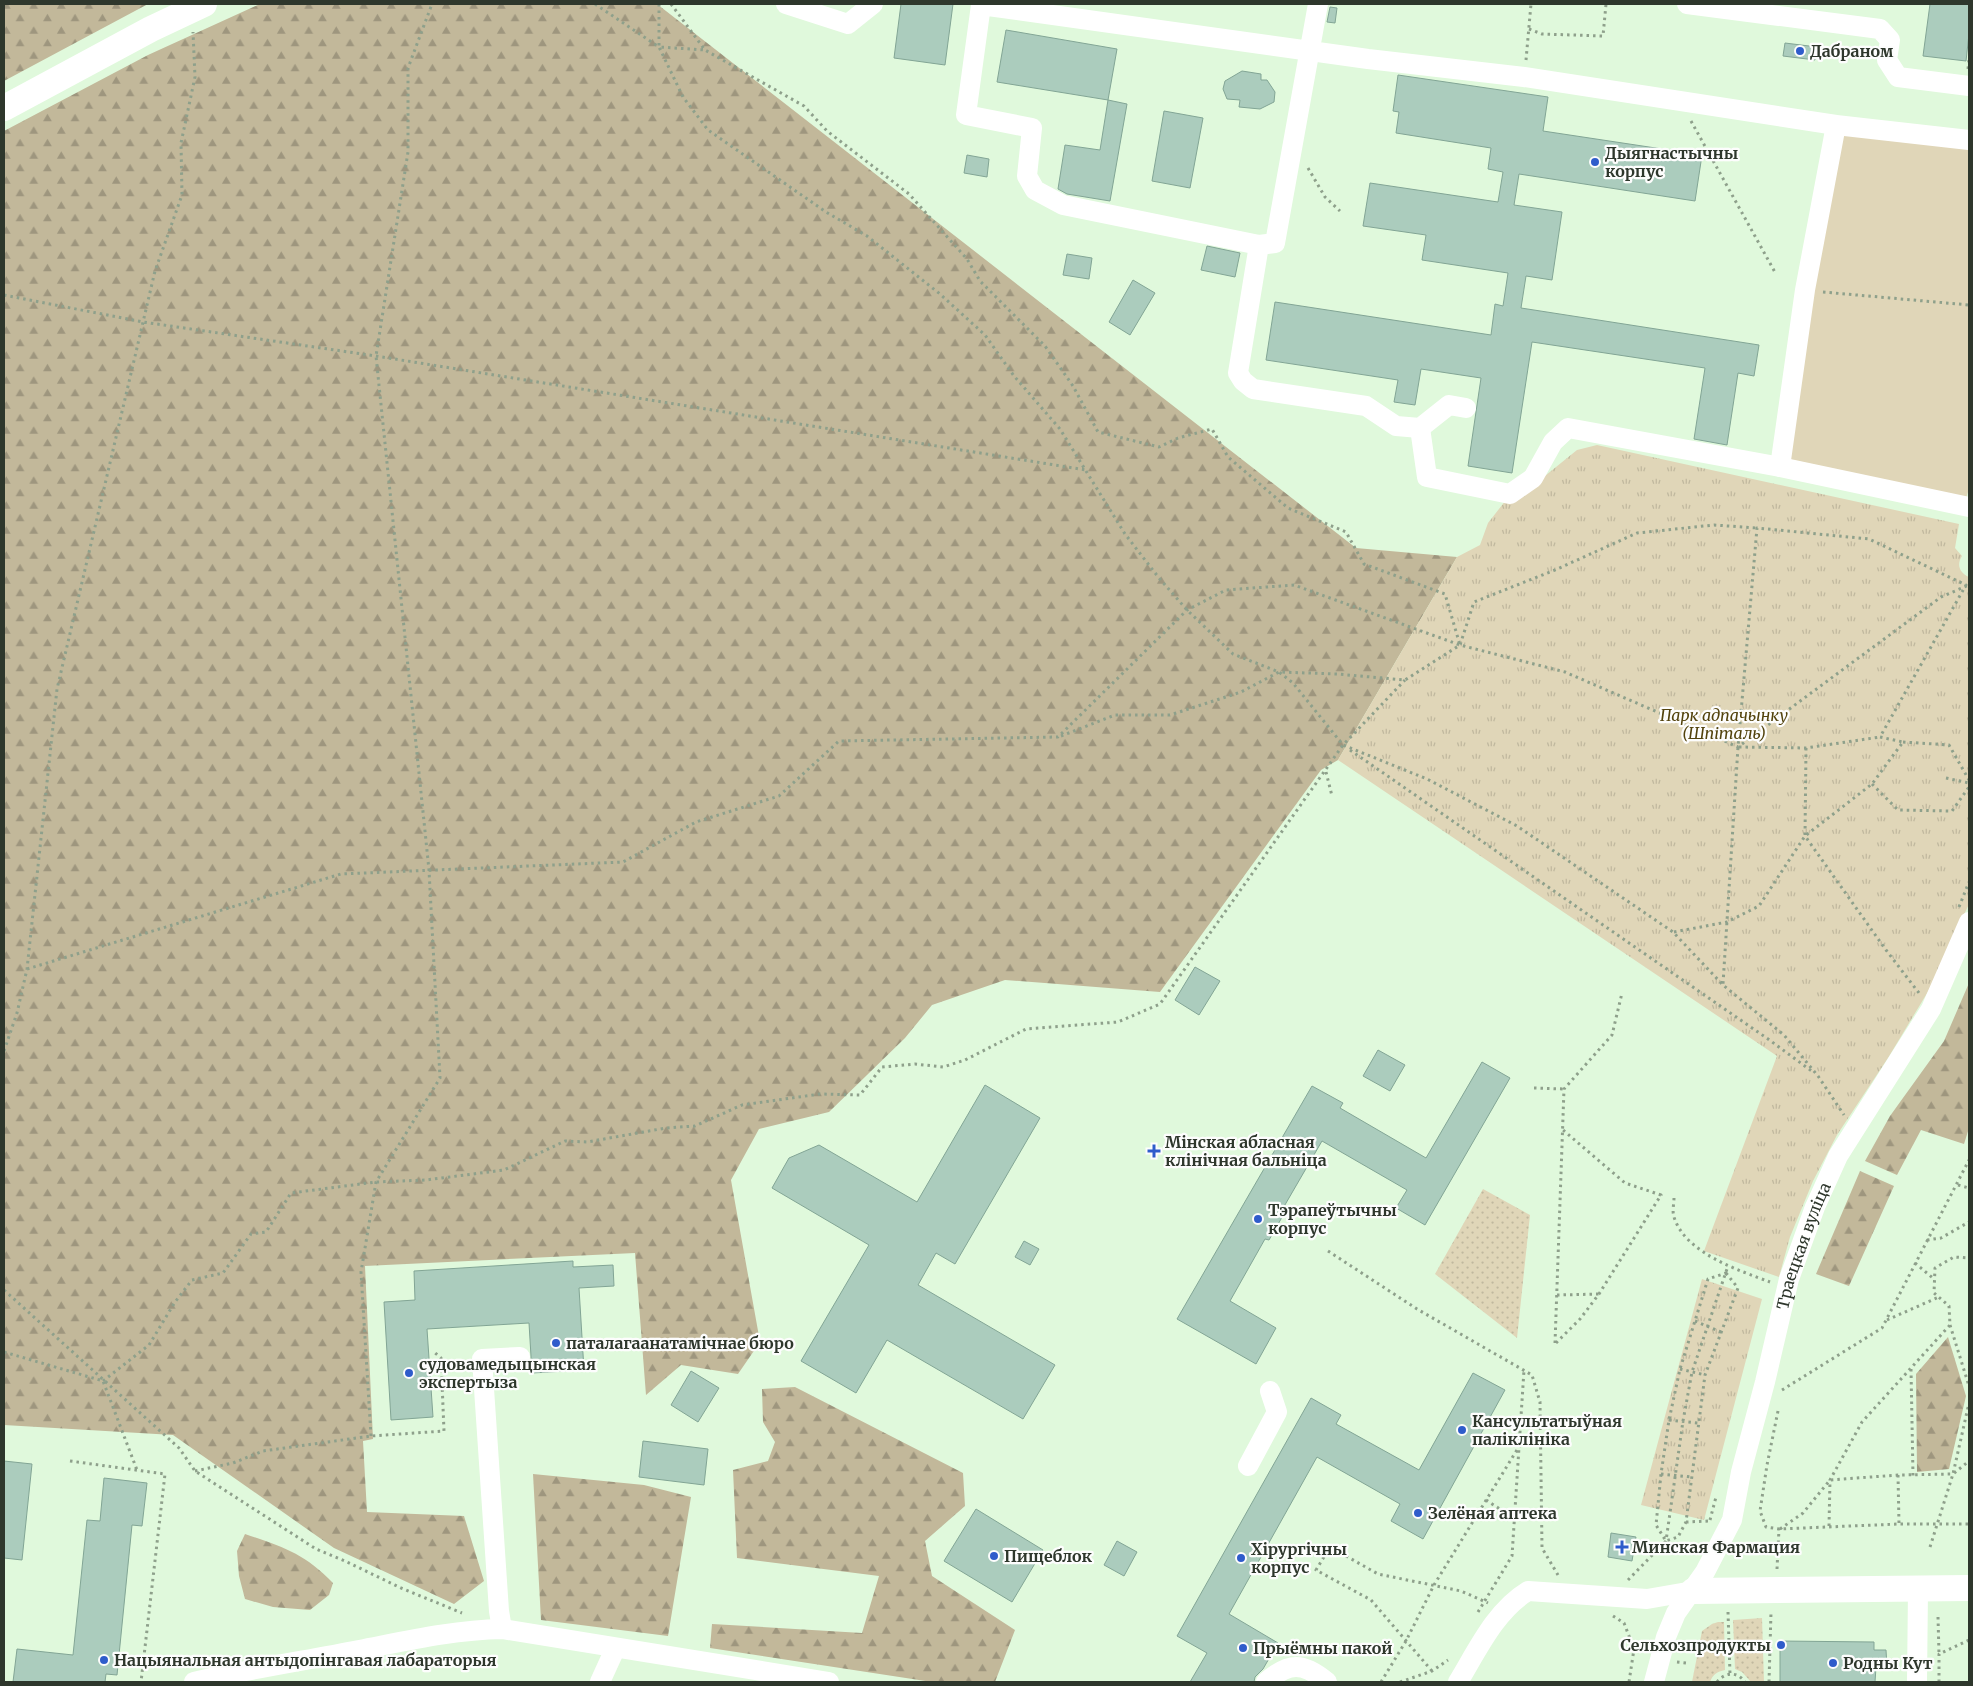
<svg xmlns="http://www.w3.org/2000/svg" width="1973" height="1686" font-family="Merriweather,serif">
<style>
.grass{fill:url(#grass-dots)}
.forest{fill:url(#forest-firs)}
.park{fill:url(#park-tufts)}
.garden{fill:#e0d6b8}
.building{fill:#abccbd;stroke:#82a595}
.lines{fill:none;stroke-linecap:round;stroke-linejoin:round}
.path{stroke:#8ea08b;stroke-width:3;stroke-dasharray:2.5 4;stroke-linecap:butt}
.minor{stroke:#fff;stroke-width:20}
.major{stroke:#fff;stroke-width:26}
.poi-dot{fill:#2f5ccb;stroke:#fdfdfd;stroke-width:2}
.labels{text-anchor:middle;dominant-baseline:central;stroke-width:4.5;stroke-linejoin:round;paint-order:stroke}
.poi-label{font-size:16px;font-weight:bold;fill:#2e372c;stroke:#fdfdfd;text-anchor:start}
.park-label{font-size:16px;font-style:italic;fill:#53430d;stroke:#fdfdfd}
.street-label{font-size:16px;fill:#2e372c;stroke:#fdfdfd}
</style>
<defs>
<pattern id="grass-dots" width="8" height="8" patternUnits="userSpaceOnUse" patternTransform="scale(1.25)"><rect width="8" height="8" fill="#e0d6b8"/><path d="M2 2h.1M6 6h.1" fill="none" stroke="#c0b89e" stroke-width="1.8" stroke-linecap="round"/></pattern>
<pattern id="forest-firs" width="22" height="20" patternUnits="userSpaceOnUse" patternTransform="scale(1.25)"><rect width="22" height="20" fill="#c2b89a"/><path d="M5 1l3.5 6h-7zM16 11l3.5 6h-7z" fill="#9e967e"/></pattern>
<pattern id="park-tufts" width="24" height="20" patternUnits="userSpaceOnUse" patternTransform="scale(1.25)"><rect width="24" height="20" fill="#e0d6b8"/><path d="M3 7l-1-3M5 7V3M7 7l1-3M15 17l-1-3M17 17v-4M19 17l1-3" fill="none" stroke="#c0b89e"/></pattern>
</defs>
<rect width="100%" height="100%" fill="#e0f9dc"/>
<!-- grass -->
<path class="grass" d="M1483 1189 1530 1215 1517 1338 1435 1274Z
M1762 1618 1764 1682H1751L1742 1672 1735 1669 1733 1620Z
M1718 1622H1724L1725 1670C1717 1672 1713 1674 1710 1682H1692L1702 1631 1712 1624Z"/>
<!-- forest -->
<path class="forest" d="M4 4H148L4 81Z
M260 4H657L1356 548 1457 557 1338 760 1321 770 1160 992 1005 980 932 1005 905 1038 829 1112 759 1129 731 1180 760 1342 738 1374 681 1365 646 1395 635 1253 365 1266 373 1439 363 1441 367 1512 464 1516 484 1581 454 1604 334 1548 173 1435 4 1425V131L148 55Z
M1969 983V1128L1964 1144 1921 1130 1897 1175 1865 1161 1890 1116 1944 1041Z
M1860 1171 1894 1186 1849 1286 1816 1274Z
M1948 1337 1966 1396 1949 1469 1917 1472 1916 1374Z
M795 1387 963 1473 965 1506 925 1541 932 1576 1015 1630 995 1682H932L710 1648 712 1624 862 1633 879 1576 737 1558 733 1470 768 1461 775 1442 763 1422 762 1389Z
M533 1474 644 1485 691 1497 668 1636 541 1620Z
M245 1534C283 1547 304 1553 333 1583L329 1595 310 1610 273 1607 245 1599 239 1576 237 1551Z"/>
<!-- park -->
<path class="park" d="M1597 445 1959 524 1955 548 1962 556C1956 565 1960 573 1969 577V904L1929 990 1888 1058 1837 1135 1813 1181 1790 1237 1779 1277 1704 1251 1777 1056 1338 760 1457 557 1480 545 1488 523 1506 500 1535 484 1577 450Z
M1702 1279 1762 1299 1704 1520 1641 1505Z"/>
<!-- garden -->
<path class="garden" d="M1841 120 1969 137V489L1966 498 1788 459Z"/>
<!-- building -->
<path class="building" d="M901 4H953L945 65 894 58Z
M1930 4H1969V34L1966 61 1923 56Z
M1330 7 1337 8 1335 23 1327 22Z
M1006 30 1117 49 1108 100 997 82Z
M1785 43 1817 47 1815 60 1783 56Z
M1242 71 1261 74V80H1267L1275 92 1274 102 1260 109 1239 107 1240 100 1227 99 1223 89 1225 81Z
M1398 75 1548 97 1543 131 1702 155 1695 201 1519 174 1514 205 1562 212 1552 280 1526 276 1521 308 1759 345 1754 376 1738 373 1727 445 1694 439 1705 368 1532 342 1512 473 1468 466 1481 378 1421 369 1415 405 1394 402 1398 380 1266 360 1275 302 1491 335 1495 304 1503 306 1508 273 1422 260 1426 235 1363 226 1370 183 1498 202 1503 172 1488 169 1491 148 1396 133 1399 112 1393 111Z
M1108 100 1127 104 1110 201 1067 194 1058 189 1065 145 1100 150Z
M1164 111 1203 118 1190 188 1152 181Z
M967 155 989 159 987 177 964 173Z
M1207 246 1240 253 1235 277 1201 270Z
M1067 254 1092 258 1089 279 1063 275Z
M1133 280 1155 293 1130 335 1109 322Z
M1195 967 1220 981 1199 1015 1175 1000Z
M1378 1050 1405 1065 1390 1091 1363 1076Z
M1482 1062 1510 1078 1425 1225 1396 1208 1407 1190 1322 1141 1282 1210 1285 1212 1269 1240 1265 1239 1230 1301 1276 1328 1256 1364 1177 1319 1312 1086 1343 1103 1340 1108 1426 1158Z
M985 1085 1040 1118 955 1264 936 1253 918 1285 1055 1365 1023 1419 887 1340 856 1393 801 1361 869 1245 772 1188 789 1158 819 1145 917 1202Z
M1024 1241 1039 1249 1030 1265 1015 1257Z
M573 1261V1267L613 1265 614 1286 579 1288 584 1370 532 1373 529 1323 427 1329 433 1417 391 1420 384 1302 415 1300 414 1271Z
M691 1371 719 1388 698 1422 671 1405Z
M1473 1373 1505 1390 1423 1539 1391 1521 1400 1504 1317 1457 1229 1614 1278 1643 1263 1669 1255 1677 1254 1682H1190L1207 1653 1177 1636 1311 1398 1341 1415 1336 1424 1419 1470Z
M643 1441 708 1449 704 1485 639 1477Z
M4 1461 32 1464 22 1560 4 1558Z
M104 1478 147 1483 142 1526 132 1525 117 1675 106 1674 105 1682H13L17 1649 73 1655 87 1520 100 1521Z
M976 1509 1043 1550 1012 1602 944 1561Z
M1611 1533 1636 1537 1632 1561 1608 1557Z
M1117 1541 1137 1552 1124 1576 1104 1565Z
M1780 1641 1874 1642V1650H1886L1887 1667H1876L1875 1682H1780Z"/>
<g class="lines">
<!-- path -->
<path class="path" d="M595 4 659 47 683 97 708 130 826 212 867 236 940 294 985 335 1014 376 1060 429 1125 534 1159 578 1187 610 1233 654 1279 672 1293 683 1343 745 1427 779 1517 826 1673 932 1723 985 1784 1035 1818 1076 1844 1115
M659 4V47L705 50
M671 4 705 50 804 106 827 131 909 194 967 259 980 281 1045 346 1073 386 1098 432 1159 447 1178 438 1212 429 1228 457 1288 508 1346 532 1364 564 1445 594 1460 645
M1529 29 1542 34 1603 36 1606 4
M1526 60 1531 4
M1968 69 1969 60
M1691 121 1776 274
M1308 168 1325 197 1340 211
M1823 292 1969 305
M4 295 143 322 376 356 1086 470
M1061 736 1115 715H1170L1241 692 1279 672 1337 674 1405 680 1460 645 1474 602 1555 570 1637 533 1714 525 1757 528
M1903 742 1949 745 1969 780
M1739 747 1806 748 1880 737
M1806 748 1805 836 1886 950 1919 993
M1350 750 1768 1039 1813 1072
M1326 772 1332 796
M1946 778 1969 783
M1872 784 1898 810 1952 811 1969 787
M1959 907 1969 882
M1674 932 1727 922 1759 906 1805 836 1872 784 1903 742 1880 737 1966 585 1869 539 1757 528 1738 747 1723 984
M27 969 341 874 623 862 696 822 779 796 839 741 1058 737 1187 610 1226 590 1294 585 1460 645 1565 672 1738 747 1941 597 1969 585
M4 1051 17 1013 27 969 57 689 155 271 182 195 181 143 195 77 193 32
M1534 1088 1564 1089
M1958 1185 1969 1188
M1674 1198C1674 1204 1672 1211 1674 1217 1685 1253 1738 1270 1770 1282
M1927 1240 1941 1238 1969 1222
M1328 1251 1417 1309 1532 1375 1540 1402 1542 1548 1558 1575
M1915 1263 1934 1279
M1726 1273 1738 1288 1705 1375 1686 1522 1678 1537 1666 1541 1656 1525 1661 1474 1669 1420 1680 1369 1708 1279Z
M4 1290 179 1448 195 1471 316 1549 345 1561 401 1588 462 1613
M1557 1295 1599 1294
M1887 1320 1939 1297
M1695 1321 1721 1332
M1950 1325 1969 1386
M1555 1343 1564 1089 1612 1035 1622 993
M1556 1343 1580 1319 1599 1294 1661 1195 1625 1183 1563 1130
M4 1352 103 1381 137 1470
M1680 1369 1705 1375
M1911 1369 1913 1476
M103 1381 149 1345 175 1302 192 1280 223 1273 251 1234 266 1232 291 1193 376 1182 426 1180 504 1170 565 1141 587 1142 666 1128 695 1126 742 1105 820 1094 860 1095 882 1067 915 1064 943 1067 965 1060 1026 1029 1118 1022 1160 1004 1343 745 1405 680
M1782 1390 1882 1328 1969 1160
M1778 1411 1767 1465 1760 1511 1766 1527 1779 1529 1899 1524H1969
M1669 1420 1698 1423
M371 1436 361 1272 376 1182 440 1078 429 870 376 356 408 152V68L432 4
M70 1461 165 1474 141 1682
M195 1471 233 1463 263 1451 371 1436 444 1431 441 1358 433 1351
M1661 1474 1691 1477
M1898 1475 1899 1524
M1486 1500 1515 1519
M1710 1520 1716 1497
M1686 1522 1709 1521
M1829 1526 1830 1480 1862 1422 1950 1325 1949 1306 1934 1293 1935 1268 1954 1257 1969 1258
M1780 1529 1803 1513 1830 1480 1898 1475 1953 1474 1969 1403
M1930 1547 1953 1474 1969 1461
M1777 1569 1779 1529
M1628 1580 1666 1541 1683 1421 1692 1372 1728 1266
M1478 1612 1512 1556 1524 1370
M1728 1612 1730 1674
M1613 1616 1624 1623 1634 1649 1629 1682
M1938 1617 1939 1654
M1677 1662 1686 1663
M1432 1671 1371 1600 1316 1570 1330 1547 1378 1574 1461 1591 1488 1603
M1381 1682 1406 1641 1434 1585 1520 1445
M1400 1682 1432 1671 1448 1660
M1717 1682C1725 1672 1737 1671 1745 1682
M1769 1682 1771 1612
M1939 1682V1654L1969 1640"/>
<!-- minor -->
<g class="minor">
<path d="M786 4 848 24 873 4"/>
<path d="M1318 4 1275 243 1259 245 1063 205 1035 190 1027 176 1032 128 966 115 981 5 1368 59 1524 77 1836 125 1969 140"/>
<path d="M1687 4 1880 29 1890 40 1887 60 1898 77 1969 86"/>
<path d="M1836 125 1805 290 1780 467 1969 507"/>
<path d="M1259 245 1238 373 1243 381 1253 389 1366 406 1396 426 1420 428 1449 405 1466 408"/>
<path d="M1420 428 1427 477 1510 494 1533 478 1553 442 1568 428 1780 467"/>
<path d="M1248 1466 1277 1412 1270 1391"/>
<path d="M502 1629 499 1611 482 1359 520 1357"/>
<path d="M194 1682C248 1669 303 1661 359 1650 406 1641 453 1630 502 1629L829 1682"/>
<path d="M600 1682 615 1649"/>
<path d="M1266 1682C1289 1662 1303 1662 1327 1682"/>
<path d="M1458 1682C1477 1651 1495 1611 1528 1591L1647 1599 1693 1591"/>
<path id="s1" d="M1654 1682 1666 1637 1676 1613 1705 1572 1732 1520 1741 1472 1765 1382 1789 1279 1815 1207 1838 1156 1931 1009 1969 922"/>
<path d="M1917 1682 1918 1589"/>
</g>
<!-- major -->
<path class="major" d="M4 108 151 29 204 4
M1693 1591 1969 1588"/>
</g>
<!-- markers -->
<g class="poi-dot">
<circle cx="1800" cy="51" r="5"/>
<circle cx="1595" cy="162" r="5"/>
<path d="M1151.5 1143.5h5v5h5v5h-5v5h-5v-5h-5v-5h5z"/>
<circle cx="1258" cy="1219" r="5"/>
<circle cx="556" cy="1343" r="5"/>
<circle cx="409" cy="1373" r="5"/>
<circle cx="1462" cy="1430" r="5"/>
<circle cx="1418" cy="1513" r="5"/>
<path d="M1619.5 1539.5h5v5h5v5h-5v5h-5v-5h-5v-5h5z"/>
<circle cx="994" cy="1556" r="5"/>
<circle cx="1241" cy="1558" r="5"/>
<circle cx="1781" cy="1645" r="5"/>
<circle cx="1243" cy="1648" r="5"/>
<circle cx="104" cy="1660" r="5"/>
<circle cx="1833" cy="1663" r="5"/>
</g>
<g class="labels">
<!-- poi labels -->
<g class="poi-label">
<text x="1810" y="51">Дабраном</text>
<text x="1605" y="153">Дыягнастычны<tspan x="1605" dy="18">корпус</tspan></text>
<text x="1165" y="1142">Мінская абласная<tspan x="1165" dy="18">клінічная бальніца</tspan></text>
<text x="1268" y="1210">Тэрапеўтычны<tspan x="1268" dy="18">корпус</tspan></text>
<text x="566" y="1343">паталагаанатамічнае бюро</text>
<text x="419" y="1364">судовамедыцынская<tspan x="419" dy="18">экспертыза</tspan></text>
<text x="1472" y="1421">Кансультатыўная<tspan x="1472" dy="18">паліклініка</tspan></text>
<text x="1428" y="1513">Зелёная аптека</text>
<text x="1632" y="1547">Минская Фармация</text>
<text x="1251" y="1549">Хірургічны<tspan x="1251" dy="18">корпус</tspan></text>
<text x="1004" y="1556">Пищеблок</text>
<text x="1771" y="1645" text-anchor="end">Сельхозпродукты</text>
<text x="1253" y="1648">Прыёмны пакой</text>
<text x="114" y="1660">Нацыянальная антыдопінгавая лабараторыя</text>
<text x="1843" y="1663">Родны Кут</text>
</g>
<!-- park labels -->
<g class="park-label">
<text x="1724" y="715">Парк адпачынку<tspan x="1724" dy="18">(Шпіталь)</tspan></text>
</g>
<!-- street labels -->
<g class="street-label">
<text stroke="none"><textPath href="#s1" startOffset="465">Траецкая вуліца</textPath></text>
</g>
</g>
<!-- border -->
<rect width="1973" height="1686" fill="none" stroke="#2e372c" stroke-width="10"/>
</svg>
